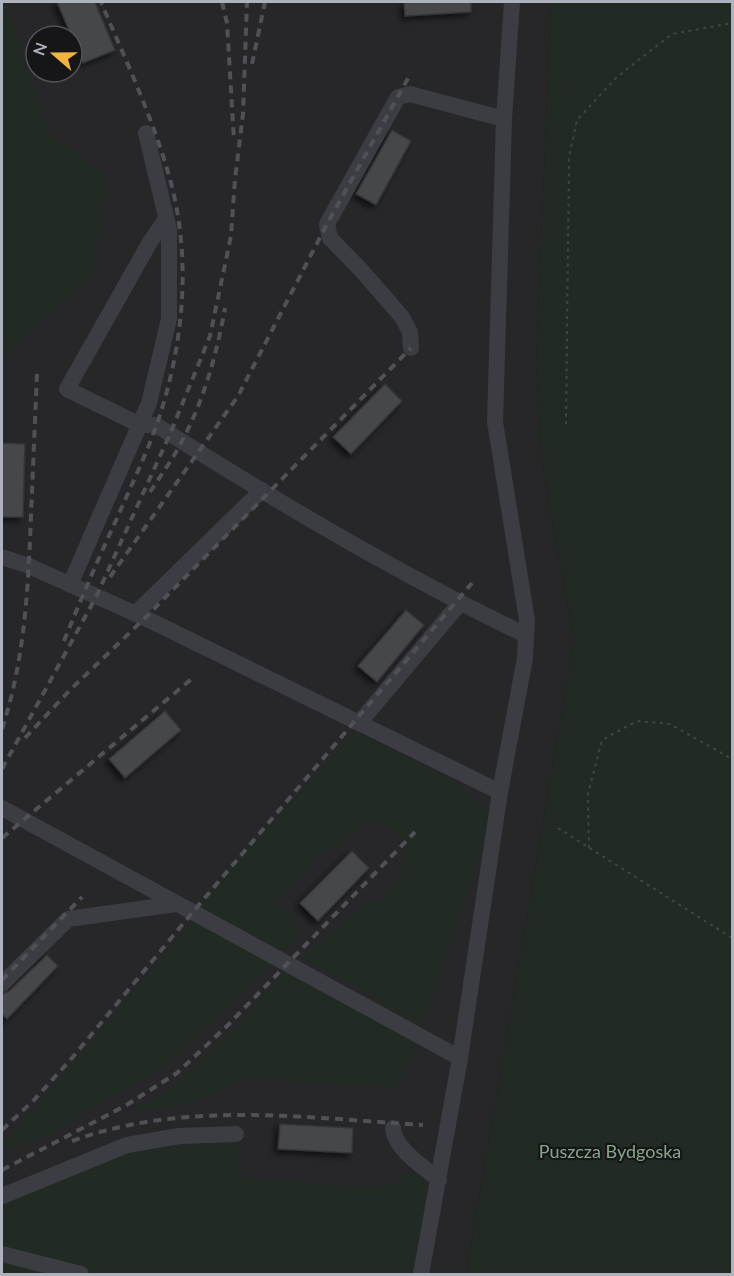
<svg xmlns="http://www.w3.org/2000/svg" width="734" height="1276" font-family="Lato,sans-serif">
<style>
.built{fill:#27272a;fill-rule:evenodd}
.green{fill:#222b23}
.building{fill:#45464a;stroke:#353539;stroke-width:1.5;filter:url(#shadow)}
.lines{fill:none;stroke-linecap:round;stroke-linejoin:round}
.path{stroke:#424449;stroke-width:2;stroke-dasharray:3 4.5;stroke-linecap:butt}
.minor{stroke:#3c3d42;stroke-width:16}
.rail{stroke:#4f5157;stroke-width:4;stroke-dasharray:8 6;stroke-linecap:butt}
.labels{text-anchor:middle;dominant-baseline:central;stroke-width:4.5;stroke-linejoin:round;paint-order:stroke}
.park-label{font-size:18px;fill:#85a787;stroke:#161618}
</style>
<defs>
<filter id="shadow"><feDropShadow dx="-3.5" dy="3.5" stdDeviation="3" flood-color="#0009"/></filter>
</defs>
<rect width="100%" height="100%" fill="#1b1b1d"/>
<!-- built -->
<path class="built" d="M2 2H551L536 363 542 462 574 641 466 1274H2ZM36 36H72V72H36Z"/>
<!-- green -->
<path class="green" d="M2 2H6L51 136 108 175 92 276 2 358Z
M551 2H732V1274H466L574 641 542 462 536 363Z
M356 731 457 783 493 817 423 1025 302 959 366 903 383 900 400 872 407 845 393 828 362 821 338 848 325 850 288 891 273 903 293 917 299 937 281 956 197 905Z
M195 919 276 961 164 1067 50 1133 9 1151 2 1144V1142L24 1121Z
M285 970 417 1044 397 1088 250 1079 197 1101 132 1113 181 1080 238 1026Z
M239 1142 242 1179 384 1188 416 1170 431 1186 413 1274H2V1199L129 1150Z"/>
<!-- building -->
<path class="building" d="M57 2H95L115 50 83 63Z
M404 2H471V12L405 16Z
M392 130 411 141 376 205 356 194Z
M385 384 402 401 351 454 333 437Z
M2 443 25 444 23 517H2Z
M406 610 424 625 377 682 358 666Z
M165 711 181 730 125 778 109 759Z
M352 851 369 868 318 921 300 903Z
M47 955 58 966 7 1019 2 1014V994L9 991Z
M280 1124 353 1128 352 1153 278 1149Z"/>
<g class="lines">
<!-- path -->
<path class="path" d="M566 424 569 157 577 120 617 77 672 34 732 23
M558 828 732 938
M589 848 588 794 602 740 637 721 670 724 732 759"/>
<!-- minor -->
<path class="minor" d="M166 219 150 242 67 389 140 425H156C274 500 400 575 526 635
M411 348 410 332 402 317 362 271 330 238 327 224 398 97 410 94 504 119
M2 557 29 566 145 618 500 792
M70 585 149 403 169 319V229L146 133
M135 614 262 490
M359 723 460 603
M2 808 460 1058
M2 984 68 919 176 904
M393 1128C395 1150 423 1166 439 1180
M2 1196 127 1145 179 1136 236 1134
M2 1254 81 1274
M421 1274 460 1058 500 792 525 658 527 620 495 422 504 119 512 2"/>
<!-- rail -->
<path class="rail" d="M222 2 227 23 234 140
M252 64 265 2
M150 492C161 475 173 459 182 441 204 400 217 353 225 308
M110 577 238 396 327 224 411 73
M64 641C81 599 99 557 118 516 131 486 146 455 157 424 183 347 192 263 171 183 154 120 126 61 101 2
M2 729C25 658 28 590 31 516 33 468 35 421 37 373
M25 738 69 691 145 618 411 348
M2 769 96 597 170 434 210 336 231 236 235 179 243 114 247 2
M2 838 195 676
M2 980 82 897
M2 1130 34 1100 72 1058 192 913 472 583
M72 1141C185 1100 306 1118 423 1125
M2 1170 125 1106 177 1073 227 1026 415 832"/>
</g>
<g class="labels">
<!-- park labels -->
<g class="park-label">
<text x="610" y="1151">Puszcza Bydgoska</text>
</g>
</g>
<!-- border -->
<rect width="734" height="1276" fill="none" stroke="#adb2bc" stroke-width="6"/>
<!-- north arrow -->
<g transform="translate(54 54) rotate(290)"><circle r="28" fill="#161618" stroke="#52545a" stroke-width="1.5"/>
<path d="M0-4.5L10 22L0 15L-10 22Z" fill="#f1b53f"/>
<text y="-9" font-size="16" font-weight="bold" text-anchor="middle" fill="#adb2bc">N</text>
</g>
</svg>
